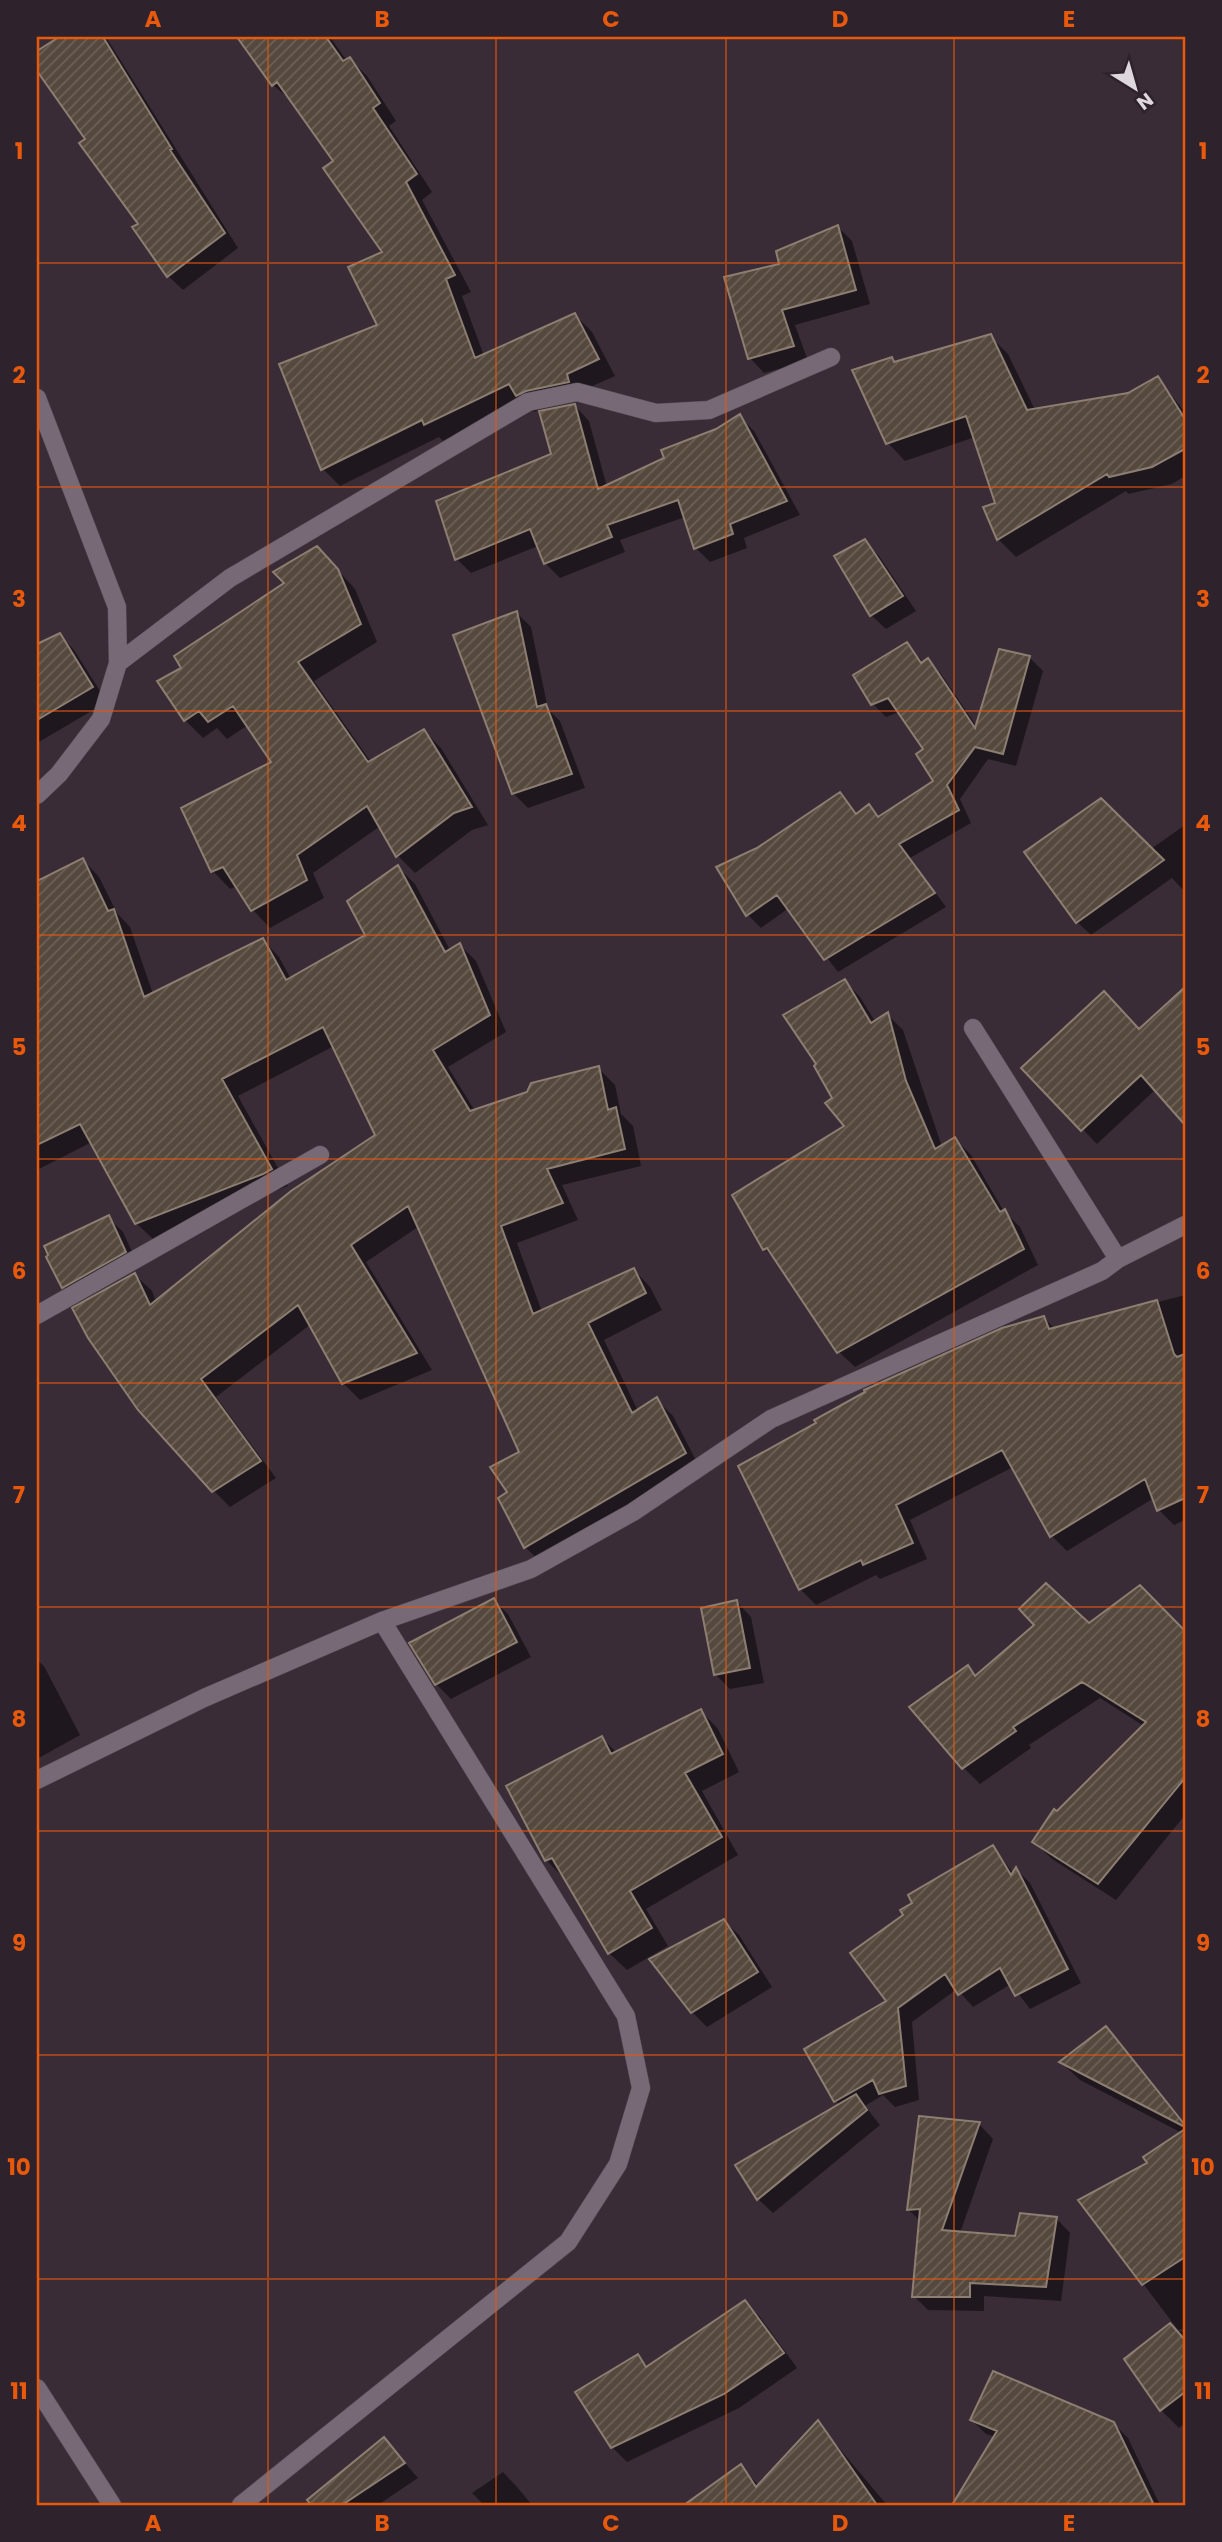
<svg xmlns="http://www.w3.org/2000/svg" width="1222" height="2542" font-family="Poppins,sans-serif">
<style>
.shadow{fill:#0007}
.building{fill:url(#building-hatch);stroke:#8d7e72;stroke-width:2}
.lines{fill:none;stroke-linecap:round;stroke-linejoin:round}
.minor-casing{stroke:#554b54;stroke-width:19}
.minor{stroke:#776976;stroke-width:18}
.grid{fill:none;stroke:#e8590c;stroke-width:2;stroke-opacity:0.55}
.neatline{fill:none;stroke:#e8590c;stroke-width:2.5}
.grid-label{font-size:23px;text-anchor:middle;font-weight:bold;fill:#e8590c}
</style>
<defs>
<pattern id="building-hatch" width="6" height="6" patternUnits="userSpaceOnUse" patternTransform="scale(1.75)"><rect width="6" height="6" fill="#55483c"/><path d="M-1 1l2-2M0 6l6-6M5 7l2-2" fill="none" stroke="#6d6258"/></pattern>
</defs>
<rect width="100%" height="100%" fill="#392c37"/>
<!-- shadow -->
<path class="shadow" d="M62 37H106L238 248 183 290 168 276 87 140 37 68V53Z
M239 37H330L347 61 350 59 367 76 396 121 389 126 432 192 422 200 471 292 462 296 484 356 575 315 592 332 615 376 534 412 524 402 443 441 439 437 340 486 323 469 282 365 380 326 385 253 336 162 292 101 273 85Z
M838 227 852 241 870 304 795 325 808 361 764 373 750 358 781 265Z
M990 336 1008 354 1035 410 1128 394 1157 378 1185 412V476L1172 484 1128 494 1126 491 1016 557 998 539 997 504 975 437 905 461 888 443 891 359 896 364Z
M575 406 589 421 607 487 666 459 740 417 754 431 800 515 744 538 747 548 710 562 696 548 685 517 620 540 625 552 560 578 545 563 538 546 471 573 457 559 553 455Z
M864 541 879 556 916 611 886 629 871 615Z
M334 566 355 589 377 642 314 681 371 762 424 731 441 748 488 825 472 830 415 873 398 856 379 827 313 873 324 898 270 928 253 910 237 886 230 889 213 871 273 762 248 725 227 739 217 728 203 738 185 720 160 682 184 669Z
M517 613 531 627 548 709 560 721 585 788 528 808 513 793Z
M60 635 74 650 107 702 37 743V646Z
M907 645 924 663 928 661 941 674 977 727 1000 651 1030 658 1043 671 1016 766 988 759 960 799 971 823 910 858 946 907 838 972 789 908 761 928 748 915 758 850 840 794 858 814 869 807 880 818 935 782 925 749 899 712 886 717 873 704Z
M1185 825V892L1172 878 1091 935 1077 922 1151 849Z
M83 860 99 877 117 913 130 927 153 994 263 940 279 957 291 979 367 936 398 867 415 884 450 950 460 945 476 961 506 1032 448 1067 475 1111 598 1068 615 1085 621 1114 633 1126 641 1166 562 1185 578 1220 517 1243 542 1312 634 1270 650 1287 662 1310 604 1340 638 1411 656 1399 673 1416 701 1470 542 1563 525 1547 509 1493 521 1452 418 1227 366 1262 432 1370 360 1400 343 1383 311 1324 216 1397 276 1478 230 1507 213 1490 135 1275 152 1291 156 1302 377 1136 334 1046 238 1096 288 1186 153 1239 136 1223 92 1142 37 1170V970L44 966 37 956V947L45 943 37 919V883Z
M845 981 860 997 876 1023 888 1015 903 1030 942 1147 955 1139 971 1155 1003 1210 1020 1227 1038 1265 855 1367 839 1352 780 1265 765 1249 847 1127 835 1099Z
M1179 995 1185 1001V1122L1156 1089 1097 1144 1024 1068 1140 1031Z
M108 1217 123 1232 139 1267 78 1301 63 1287 43 1248Z
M1185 1295V1520L1174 1525 1159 1510 1154 1498 1067 1551 1052 1536 1013 1467 910 1520 927 1559 880 1579 876 1575 816 1605 800 1589 740 1467 1044 1318 1055 1329Z
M1140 1588 1185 1634V1815L1116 1900 1052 1859 1034 1842 1057 1813 1144 1726 1100 1698 1029 1745 1031 1748 980 1784 963 1767 967 1668 977 1677 1089 1625Z
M493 1600 508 1614 531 1657 451 1699 436 1684Z
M737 1602 751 1617 764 1683 730 1689 715 1674Z
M37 1660 44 1666 80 1735 37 1759Z
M701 1711 718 1729 739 1772 702 1791 738 1855 646 1909 668 1946 627 1970 609 1953 564 1878 546 1860 602 1738 617 1753Z
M993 1847 1014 1874 1017 1870 1030 1883 1081 1983 1030 2009 1011 1984 973 2007 957 1989 912 2022 919 2100 895 2107 883 2095 865 2106 880 2125 773 2213 758 2199 737 2166 840 2105 835 2100 888 2001Z
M724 1921 739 1935 772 1987 707 2027 692 2012Z
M1106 2029 1185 2123V2329L1178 2330 1081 2201 1149 2163 1182 2133 1080 2080 1062 2063Z
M979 2124 993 2139 960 2233 1017 2238 1056 2218 1070 2233 1061 2301 984 2296V2311L928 2310 914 2296 920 2221 908 2209Z
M745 2302 760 2317 797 2368 739 2408 627 2462 612 2447 638 2357 649 2367Z
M1179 2331 1185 2332V2423L1179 2428 1161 2410Z
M972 2420 1113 2423 1128 2438 1160 2505H954L995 2437 986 2434Z
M818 2423 887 2505H687L741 2466 759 2486Z
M384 2439 418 2478 378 2505H314L310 2500Z
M503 2472 517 2487 532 2505H484L472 2493Z"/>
<!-- building -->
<path class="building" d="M59 37H103L172 149 170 150 225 233 167 277 132 227 138 224 79 143 85 139 37 71V51Z
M237 37H326L343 61 350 57 380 103 373 108 417 174 406 182 455 275 446 279 475 358 575 313 599 359 567 374 569 382 526 391 516 396 509 384 424 425 422 420 321 470 279 364 377 325 348 267 382 252 323 168 333 161 277 82 272 86Z
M838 225 856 290 782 310 794 346 748 359 724 277 779 264 776 251Z
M991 334 1027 410 1128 393 1158 376 1185 419V449L1152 467 1109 477 1107 474 997 540 983 507 995 503 966 416 886 444 852 370 892 357 894 362Z
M575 404 598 489 664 458 661 450 716 429 740 414 787 501 730 524 733 534 694 549 678 500 607 525 612 537 544 564 530 529 455 560 436 501 551 454 539 411Z
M865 539 903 596 870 616 834 556Z
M317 546 338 569 361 624 298 662 368 762 424 729 472 807 454 813 396 857 367 806 297 855 307 880 251 911 223 867 211 872 181 808 271 762 233 706 208 722 199 711 184 721 157 681 181 668 174 656 284 583 273 572Z
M517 611 537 707 546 704 572 774 512 794 453 635Z
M60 633 93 687 37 720V644Z
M907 642 921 663 928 658 975 728 999 649 1030 656 1003 754 975 747 947 785 959 810 899 844 935 893 824 960 777 895 746 916 716 867 757 848 840 792 856 814 869 804 878 817 933 781 916 754 923 749 888 698 871 705 853 675Z
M1101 798 1164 860 1076 923 1024 852Z
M83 858 108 911 114 909 144 997 263 938 286 980 365 935 347 901 398 865 445 952 460 943 490 1015 433 1050 470 1111 527 1092 531 1083 599 1066 608 1110 616 1107 625 1149 547 1169 563 1203 501 1226 533 1314 634 1268 646 1293 588 1323 632 1413 657 1397 686 1453 524 1548 498 1498 507 1492 490 1467 519 1452 408 1206 351 1245 417 1353 342 1384 298 1305 201 1379 261 1461 212 1492 138 1410 88 1338 72 1308 135 1273 150 1305 291 1191 375 1135 323 1027 222 1079 272 1169 263 1174 135 1224 80 1124 37 1145V881Z
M845 979 871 1023 888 1012 906 1081 935 1149 955 1137 1000 1212 1005 1209 1024 1249 837 1353 767 1248 763 1250 732 1195 844 1126 825 1103 832 1098 814 1066 816 1064 783 1015Z
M1185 987V1125L1141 1075 1081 1131 1021 1068 1104 991 1139 1029Z
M109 1215 126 1252 62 1288 46 1257 48 1255 44 1246Z
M1157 1300 1174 1354 1177 1357 1185 1354V1498L1157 1511 1145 1479 1050 1537 1002 1450 896 1505 913 1543 863 1565 861 1560 799 1590 738 1466 816 1423 814 1420 865 1392 864 1390 1002 1328 1044 1316 1049 1329Z
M1046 1583 1089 1623 1140 1585 1185 1631V1778L1098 1884 1032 1842 1054 1809 1057 1811 1146 1722 1082 1682 1013 1727 1016 1731 962 1769 909 1707 968 1665 975 1676 1034 1625 1019 1609Z
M494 1598 517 1642 435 1685 409 1643Z
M737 1600 750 1668 714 1675 701 1608Z
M701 1709 723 1754 685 1773 722 1837 630 1891 652 1928 608 1954 552 1858 545 1861 506 1786 602 1736 611 1754Z
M993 1845 1011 1875 1016 1867 1068 1969 1015 1996 1000 1968 958 1995 945 1974 898 2008 906 2086 879 2094 873 2080 834 2102 804 2049 886 2001 850 1953 903 1915 900 1910 912 1903 908 1895Z
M724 1919 758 1972 691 2013 649 1959Z
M1106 2026 1185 2125V2127L1059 2062Z
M856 2094 867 2110 757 2200 735 2165Z
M919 2116 980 2122 942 2230 1015 2236 1020 2213 1057 2217 1046 2287 970 2283V2297H912L920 2209 907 2210Z
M1185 2129V2257L1142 2285 1078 2200 1147 2163 1143 2157Z
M745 2300 784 2353 724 2394 611 2448 575 2392 638 2354 646 2367Z
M1170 2323 1185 2340V2392L1160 2411 1124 2359Z
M993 2371 1114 2422 1154 2505H952L997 2431 970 2420Z
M818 2420 877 2505H684L741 2464 756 2487Z
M384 2437 405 2463 342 2505H311L307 2500Z"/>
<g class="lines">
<!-- minor casing -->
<g class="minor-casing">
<path id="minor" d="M37 398 117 607 118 663 101 719 59 774 37 795
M118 663 230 578 528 402 577 392 656 413 709 410 831 357
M1118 1259 1185 1225
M37 1315 320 1155
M37 1780 204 1698 382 1621 531 1569 633 1512 771 1419 1102 1271 1118 1259 973 1028
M37 2388 112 2505
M241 2505 568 2242 618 2164 641 2088 626 2016 382 1621"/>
</g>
<!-- minor -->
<use href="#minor" class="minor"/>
</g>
<!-- grid -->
<path class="grid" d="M268 37V2505M496 37V2505M726 37V2505M954 37V2505M37 263H1185M37 487H1185M37 711H1185M37 935H1185M37 1159H1185M37 1383H1185M37 1607H1185M37 1831H1185M37 2055H1185M37 2279H1185"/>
<!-- border -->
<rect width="1222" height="2542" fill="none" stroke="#2e222d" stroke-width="77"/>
<!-- north arrow -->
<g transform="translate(1135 88) rotate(143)" stroke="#2e222d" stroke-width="5" paint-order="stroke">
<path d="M0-5L12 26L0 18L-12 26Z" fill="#dfd7de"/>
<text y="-10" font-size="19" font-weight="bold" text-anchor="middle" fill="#dfd7de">N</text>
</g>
<rect x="38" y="38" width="1146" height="2466" class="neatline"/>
<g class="grid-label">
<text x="153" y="27">A</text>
<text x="382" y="27">B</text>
<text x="611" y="27">C</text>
<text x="840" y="27">D</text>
<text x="1069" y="27">E</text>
<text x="19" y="159">1</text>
<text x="1203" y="159">1</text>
<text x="19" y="383">2</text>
<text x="1203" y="383">2</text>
<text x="19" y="607">3</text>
<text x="1203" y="607">3</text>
<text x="19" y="831">4</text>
<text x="1203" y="831">4</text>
<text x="19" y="1055">5</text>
<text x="1203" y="1055">5</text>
<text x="19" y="1279">6</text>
<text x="1203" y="1279">6</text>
<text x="19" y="1503">7</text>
<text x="1203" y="1503">7</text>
<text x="19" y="1727">8</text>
<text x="1203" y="1727">8</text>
<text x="19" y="1951">9</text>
<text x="1203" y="1951">9</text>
<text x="19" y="2175">10</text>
<text x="1203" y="2175">10</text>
<text x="19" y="2399">11</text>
<text x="1203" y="2399">11</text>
<text x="153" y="2531">A</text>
<text x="382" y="2531">B</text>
<text x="611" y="2531">C</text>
<text x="840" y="2531">D</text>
<text x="1069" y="2531">E</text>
</g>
</svg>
